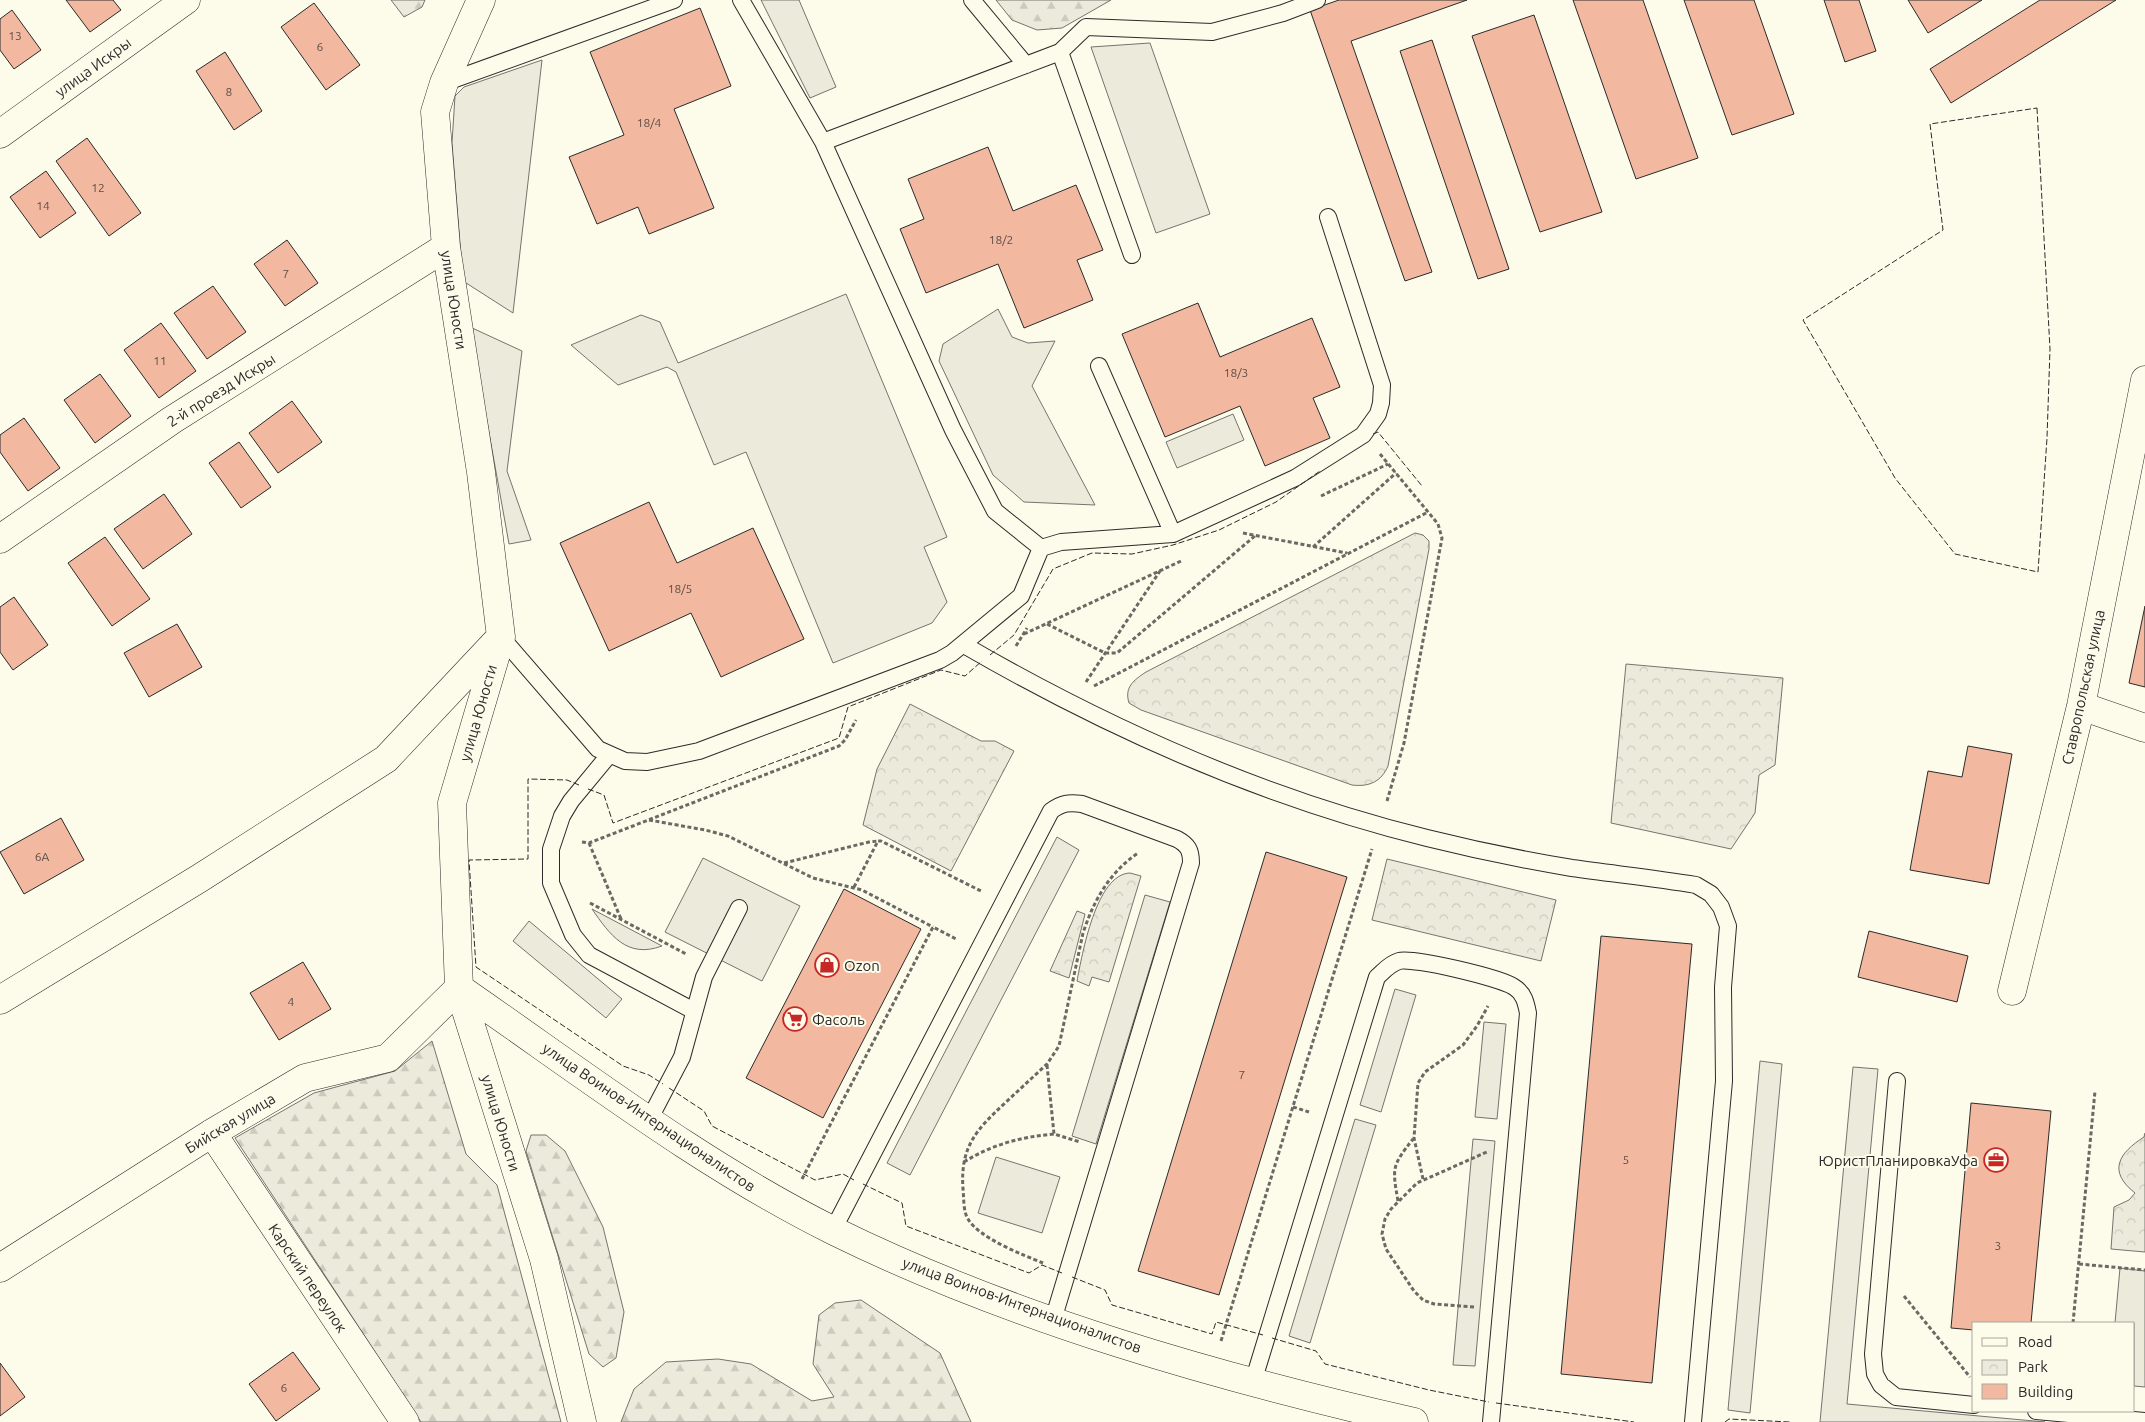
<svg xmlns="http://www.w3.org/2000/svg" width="2145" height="1422" font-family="Ubuntu,sans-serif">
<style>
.grass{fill:#ecebdb;stroke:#74746e}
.forest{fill:url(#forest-firs);stroke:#74746e}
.park{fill:url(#park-crowns);stroke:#74746e}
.parking{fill:#eceadb;stroke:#74746e}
.building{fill:#f2b8a0;stroke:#2b2b2b}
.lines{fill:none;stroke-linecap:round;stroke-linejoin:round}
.lane-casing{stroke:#2b2b2b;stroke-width:18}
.street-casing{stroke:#2b2b2b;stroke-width:29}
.path{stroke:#6a6964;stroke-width:3;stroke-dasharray:4 2.5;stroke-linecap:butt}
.lane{stroke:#fdfbea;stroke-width:16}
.street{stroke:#fdfbea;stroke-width:28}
.fence{stroke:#2b2b2b;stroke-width:1;stroke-dasharray:6 2.5;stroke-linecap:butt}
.labels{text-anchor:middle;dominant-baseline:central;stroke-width:4;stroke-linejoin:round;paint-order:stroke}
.number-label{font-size:12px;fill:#5d4e48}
.street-label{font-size:15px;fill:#2b2b2b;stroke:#fdfbea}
.poi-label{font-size:15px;fill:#2b2b2b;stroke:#fdfbea;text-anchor:start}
</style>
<defs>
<pattern id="forest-firs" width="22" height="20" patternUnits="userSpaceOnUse" patternTransform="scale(1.25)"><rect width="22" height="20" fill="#ecebdb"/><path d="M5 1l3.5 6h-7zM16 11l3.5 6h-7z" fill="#cbcabc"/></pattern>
<pattern id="park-crowns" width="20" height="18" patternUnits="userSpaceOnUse" patternTransform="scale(1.25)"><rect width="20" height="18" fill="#ecebdb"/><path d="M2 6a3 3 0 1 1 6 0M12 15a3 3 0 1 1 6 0" fill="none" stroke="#cbcabc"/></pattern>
</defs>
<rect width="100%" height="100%" fill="#fdfbea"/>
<!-- grass -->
<path class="grass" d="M761 0H799L836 87 810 98Z
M1150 43 1210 214 1156 233 1091 47Z
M542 60 513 313 463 281 452 143 455 96 464 87Z
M846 294 947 537 924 547 947 602 932 623 833 663 746 452 714 465 676 372 667 367 618 385 571 345 641 315 660 322 678 363Z
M998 309 1012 337 1028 343 1055 341 1032 386 1095 505 1024 502 993 475 939 361 943 344Z
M470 327 522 351 507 471 531 540 509 544Z
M1233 414 1244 440 1177 468 1166 442Z
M592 909 662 946C627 959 610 935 592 909Z"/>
<!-- forest -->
<path class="forest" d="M391 0H425L422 7 404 17Z
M996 0H1111L1062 28 1037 30 1012 20Z
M432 1041 466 1154 497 1185 561 1422H421L235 1138 314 1093 395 1071Z
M531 1135H546L565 1151 603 1227 624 1312 616 1358 603 1367 589 1354 526 1151Z
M861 1300 940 1353 971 1422H621L634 1389 666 1362 718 1359 751 1364 812 1401 834 1397 813 1364 819 1315 835 1303Z"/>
<!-- park -->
<path class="park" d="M1415 533 1423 535 1429 541V549L1388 766C1381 782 1369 787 1352 785L1141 710 1129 703C1124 687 1134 680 1146 672Z
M1626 664 1783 678 1775 765 1759 775 1755 813 1731 849 1611 823Z
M910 704 981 741H995L1014 751 951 871 863 825 877 769Z
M1387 859 1556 900 1541 961 1372 920Z
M1130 873 1141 876 1109 982 1092 977 1089 986 1077 981C1082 955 1096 874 1130 873Z
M1077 911 1085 914 1069 978 1050 971Z
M2145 1133V1252L2111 1249 2114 1207 2129 1200 2135 1193C2107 1171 2119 1153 2144 1137Z"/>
<!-- parking -->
<path class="parking" d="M1057 837 1079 850 910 1175 887 1163Z
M703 858 800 906 762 981 665 932Z
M1145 895 1170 902 1096 1144 1072 1136Z
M529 921 622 999 606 1018 513 941Z
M1395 989 1416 995 1381 1112 1360 1105Z
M1484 1022 1506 1024 1497 1119 1475 1117Z
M1760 1061 1782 1064 1750 1413 1728 1410Z
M1853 1067 1878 1069 1847 1404 2045 1422H1820Z
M1355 1119 1376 1125 1310 1343 1289 1336Z
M1473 1139 1495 1141 1475 1366 1453 1365Z
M996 1157 1060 1177 1042 1233 978 1213Z
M2120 1268 2145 1271V1387L2134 1386V1323H2115Z"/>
<!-- building -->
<path class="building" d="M66 0H113L121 10 90 32Z
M1339 0H1467L1351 41 1432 272 1405 281 1310 10Z
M1573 0H1643L1698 158 1636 179Z
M1684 0H1754L1794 114 1732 135Z
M1824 0H1859L1876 51 1845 62Z
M1908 0H1982L1928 33Z
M2040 0H2116L1951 103 1930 69Z
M314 3 360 65 326 90 281 27Z
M700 8 731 86 674 109 714 208 649 234 638 207 597 224 569 157 624 135 590 52Z
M12 10 41 50 14 69 0 50V19Z
M1534 15 1602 212 1540 232 1472 36Z
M1432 40 1509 269 1478 279 1400 51Z
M225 52 262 111 234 130 196 71Z
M87 138 141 213 109 236 56 161Z
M988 147 1013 211 1076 185 1103 250 1077 260 1093 300 1024 328 998 264 926 293 900 229 924 219 908 179Z
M46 171 76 213 40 238 10 197Z
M287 240 318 283 285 306 254 264Z
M213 286 246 332 207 359 174 313Z
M1198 303 1220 357 1312 318 1340 387 1313 398 1330 438 1265 466 1240 406 1165 437 1122 334Z
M161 323 196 371 159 398 124 350Z
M100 374 131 416 95 443 64 400Z
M292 401 322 442 278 473 249 433Z
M24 418 60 468 28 491 0 452V435Z
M239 442 271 487 241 508 209 463Z
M164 494 192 534 143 569 114 529Z
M649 502 677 563 753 528 804 639 721 677 691 613 609 651 560 543Z
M105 537 150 599 112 626 68 563Z
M14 597 48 645 13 670 0 652V607Z
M2145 606V687L2129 683Z
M177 624 202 667 149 697 124 653Z
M1968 746 2012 754 1989 884 1910 870 1928 771 1962 777Z
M61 818 84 860 24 894 0 852Z
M1266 852 1347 877 1219 1295 1138 1271Z
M844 889 921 929 823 1118 746 1078Z
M1869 931 1968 956 1957 1002 1858 977Z
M1601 936 1692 944 1652 1383 1561 1374Z
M303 962 331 1009 279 1040 250 993Z
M1971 1103 2051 1111 2031 1323H1974V1330L1951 1328Z
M293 1352 320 1389 276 1421 249 1384Z
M0 1363 25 1397 0 1416Z"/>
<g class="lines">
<!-- lane casing -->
<g class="lane-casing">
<path id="lane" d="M741 0 823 142 953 430 995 511 1041 548 1061 542 1173 534 1099 366
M972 0 1026 65
M1060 52 1132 255
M444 83 674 0
M823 142 1060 52 1086 27 1212 32 1283 13 1317 0
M1173 534 1295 478 1363 435 1378 414 1381 403 1382 385 1328 217
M501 637 598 749 625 761 647 762 699 751 940 660 952 653 1021 596 1041 548
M964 645C1109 729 1264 798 1427 838 1475 850 1524 860 1572 868 1614 874 1655 878 1696 885L1711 894 1721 907 1728 926 1723 987 1724 1081 1693 1422
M609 755 571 801 562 816 551 849V883L573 935 589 955 694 1011
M1897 1081 1873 1354 1875 1374 1881 1385 1896 1397 1974 1405
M649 1120 682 1057 704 977 739 908
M833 1230 1051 811C1062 803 1069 802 1082 804L1177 839C1188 845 1191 850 1191 863L1053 1320
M1253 1382 1377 977C1384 971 1389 964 1399 961 1413 957 1501 978 1514 987 1524 993 1526 1003 1528 1013L1491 1422
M2036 1411 2145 1421"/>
</g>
<!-- street casing -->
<g class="street-casing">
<path id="street" d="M481 0 444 83 435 112 446 247 481 472 501 637 452 803 459 988 544 1259 582 1422
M0 134 186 0
M0 539 172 420 446 247
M2081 706 2145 728
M2012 991 2081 706 2145 380
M0 1000 200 878 386 759 496 642
M212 1133 405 1422
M0 1268 212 1133 305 1078 388 1058 459 988C581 1072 701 1165 834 1231 1013 1319 1220 1378 1414 1422"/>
</g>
<!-- path -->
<path class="path" d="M1380 454 1438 524 1442 538 1404 743 1387 801
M1321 496 1388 464
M1243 533 1347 553
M1313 547 1396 473
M1047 624 1105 653H1117L1256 535
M1024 634 1181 561
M1016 646 1027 628
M1086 682 1160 571
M1094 686 1428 512
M649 820 705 830 728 836 813 878 862 890 933 927
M582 842 589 843 839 746 845 740 856 720
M589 843 621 919
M784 863 869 842 878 841
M854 887 878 841H881L981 891
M590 903 686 954
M1047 1065 1054 1134 1080 1142
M1293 1107 1309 1112
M964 1162C993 1144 1021 1137 1054 1134
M802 1179 933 927 956 939
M1423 1179 1414 1138 1418 1083 1425 1072 1463 1045 1477 1026 1488 1006
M1398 1201C1392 1167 1392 1166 1413 1139
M1043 1263C1023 1255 979 1238 968 1219 963 1211 964 1198 963 1189 960 1147 976 1130 1005 1103 1019 1090 1033 1077 1047 1064L1059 1046 1083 933C1094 900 1109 873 1138 853
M2079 1264 2145 1270
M1904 1296 1970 1377
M1474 1307 1434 1304 1423 1300 1414 1291 1386 1249 1382 1234 1385 1219 1391 1209 1417 1183 1489 1151
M2073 1323 2095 1091
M1221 1341 1372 849"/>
<!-- lane -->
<use href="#lane" class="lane"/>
<!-- street -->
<use href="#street" class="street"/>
<!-- fence -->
<path class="fence" d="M2037 108 2050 349 2047 438 2038 572 1955 554 1895 478 1803 320 1943 230 1930 124Z
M1373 434 1378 432 1422 486
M990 655 1014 635 1053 569 1092 553 1132 554 1173 545 1219 530 1276 502 1320 471
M579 785 567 780 528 779V859L469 860 476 967 623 1066 649 1075 663 1084
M588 789 604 795 613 823 839 738 848 707 941 670 965 676 982 661
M669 1088 704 1111 712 1126 815 1180 843 1174 854 1180
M863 1184 902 1203 906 1226 1029 1273 1042 1265 1062 1273
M1072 1277 1105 1290 1112 1305 1212 1334 1216 1322 1263 1335
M1272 1338 1316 1351 1325 1364 1429 1390 1489 1402
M1496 1403 1634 1422
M1725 1422 1729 1419 1790 1422"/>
</g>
<!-- icons -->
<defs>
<g id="shop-ring" transform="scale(1.25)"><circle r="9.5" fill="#fdfbea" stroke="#c62828" stroke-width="1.5"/><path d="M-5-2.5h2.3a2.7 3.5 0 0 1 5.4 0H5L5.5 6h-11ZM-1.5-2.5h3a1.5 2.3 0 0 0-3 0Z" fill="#c62828"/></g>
<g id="supermarket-ring" transform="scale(1.25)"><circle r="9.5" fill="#fdfbea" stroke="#c62828" stroke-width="1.5"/><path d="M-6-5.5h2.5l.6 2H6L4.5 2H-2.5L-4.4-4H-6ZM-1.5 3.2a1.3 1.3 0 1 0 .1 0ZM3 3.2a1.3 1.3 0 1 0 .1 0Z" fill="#c62828"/></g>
<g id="office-ring" transform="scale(1.25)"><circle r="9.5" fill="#fdfbea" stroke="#c62828" stroke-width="1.5"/><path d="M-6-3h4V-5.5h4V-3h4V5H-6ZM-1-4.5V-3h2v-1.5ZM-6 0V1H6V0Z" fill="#c62828"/></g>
</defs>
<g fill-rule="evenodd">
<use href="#shop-ring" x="827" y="965"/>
<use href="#supermarket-ring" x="795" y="1019"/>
<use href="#office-ring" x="1996" y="1160"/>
</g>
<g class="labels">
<!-- number labels -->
<g class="number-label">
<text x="15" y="35">13</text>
<text x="320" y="46">6</text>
<text x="229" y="91">8</text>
<text x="649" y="122">18/4</text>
<text x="98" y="187">12</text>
<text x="43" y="205">14</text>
<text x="1001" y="239">18/2</text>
<text x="286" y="273">7</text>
<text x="160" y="360">11</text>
<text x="1236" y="372">18/3</text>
<text x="680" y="588">18/5</text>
<text x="42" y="856">6А</text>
<text x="291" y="1001">4</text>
<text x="1242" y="1074">7</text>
<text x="1626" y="1159">5</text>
<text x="1998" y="1245">3</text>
<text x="284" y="1387">6</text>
</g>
<!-- street labels -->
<g class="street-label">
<text transform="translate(93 67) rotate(-36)">улица Искры</text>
<text transform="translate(454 300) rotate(81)">улица Юности</text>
<text transform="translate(221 390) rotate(-32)">2-й проезд Искры</text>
<text transform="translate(2083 687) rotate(-78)">Ставропольская улица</text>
<text transform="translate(478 713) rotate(-74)">улица Юности</text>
<text transform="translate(649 1117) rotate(34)">улица Воинов-Интернационалистов</text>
<text transform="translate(230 1123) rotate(-31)">Бийская улица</text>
<text transform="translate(501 1123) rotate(73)">улица Юности</text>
<text transform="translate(308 1278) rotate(56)">Карский переулок</text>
<text transform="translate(1022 1305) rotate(20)">улица Воинов-Интернационалистов</text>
</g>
<!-- poi labels -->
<g class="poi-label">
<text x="844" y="965">Ozon</text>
<text x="812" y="1019">Фасоль</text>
<text x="1978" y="1160" text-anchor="end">ЮристПланировкаУфа</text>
</g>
</g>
<!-- legend -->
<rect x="1972" y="1322" width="162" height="90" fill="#fdfbea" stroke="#a9a89e"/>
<rect x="1982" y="1338" width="25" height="8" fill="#fdfbea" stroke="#a9a89e"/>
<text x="2018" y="1347" font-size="15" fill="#2b2b2b">Road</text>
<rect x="1982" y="1360" width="25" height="15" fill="url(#park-crowns)" stroke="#a9a89e"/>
<text x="2018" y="1372" font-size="15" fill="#2b2b2b">Park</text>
<rect x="1982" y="1384" width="25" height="15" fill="#f2b8a0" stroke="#a9a89e"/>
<text x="2018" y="1397" font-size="15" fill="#2b2b2b">Building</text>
</svg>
